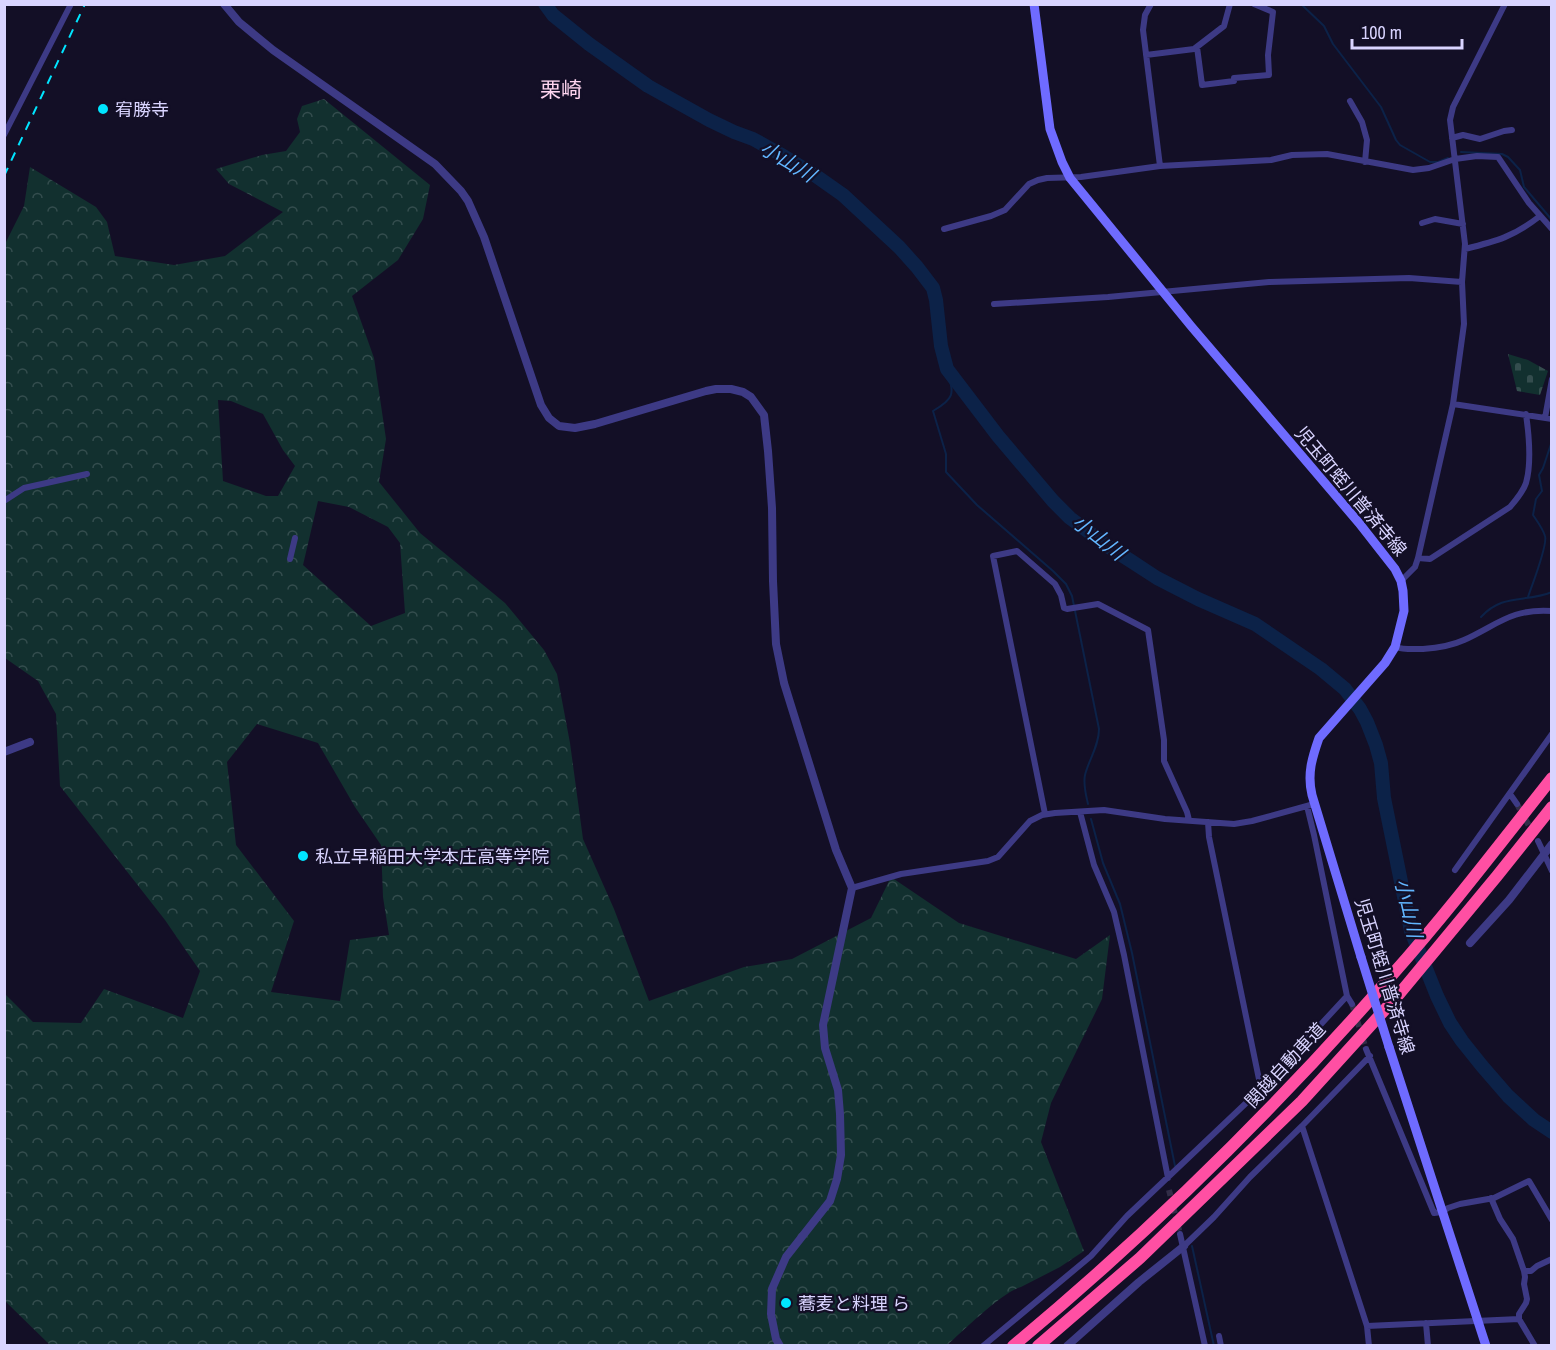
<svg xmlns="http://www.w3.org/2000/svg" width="1556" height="1350" font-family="'Archivo Narrow','Noto Sans JP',sans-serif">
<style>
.forest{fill:url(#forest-crowns);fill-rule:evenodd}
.cemetery{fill:url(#cemetery-stones)}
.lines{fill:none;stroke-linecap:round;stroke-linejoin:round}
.stream{stroke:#0c2248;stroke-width:2}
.river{stroke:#0c2248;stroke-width:14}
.minor-tunnel{stroke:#312d47;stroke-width:6;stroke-dasharray:6 3;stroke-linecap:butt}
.minor{stroke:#3d3a85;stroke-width:6}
.tertiary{stroke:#3d3a85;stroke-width:8}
.secondary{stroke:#6f6bff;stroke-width:9}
.motorway{stroke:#ff4fa3;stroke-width:12}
.rail{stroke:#00e5ff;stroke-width:2;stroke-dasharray:9 8;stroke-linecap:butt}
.secondary-bridge{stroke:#6f6bff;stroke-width:9}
.poi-dot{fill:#00e5ff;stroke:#130f26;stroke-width:2}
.labels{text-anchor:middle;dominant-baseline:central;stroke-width:4.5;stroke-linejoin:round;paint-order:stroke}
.poi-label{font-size:18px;fill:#d9d4ff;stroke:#130f26;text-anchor:start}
.street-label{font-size:18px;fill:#d9d4ff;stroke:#130f26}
.water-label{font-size:20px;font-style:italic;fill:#62b6ff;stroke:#130f26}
.quarter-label{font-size:21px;fill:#ffd6f0;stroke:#130f26}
</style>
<defs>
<pattern id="forest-crowns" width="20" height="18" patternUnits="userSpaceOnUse" patternTransform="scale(1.5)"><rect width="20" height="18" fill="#12302f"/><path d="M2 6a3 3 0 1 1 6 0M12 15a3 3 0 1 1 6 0" fill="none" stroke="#344d4e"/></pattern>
<pattern id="cemetery-stones" width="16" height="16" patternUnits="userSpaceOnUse" patternTransform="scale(1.5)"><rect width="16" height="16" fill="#12302f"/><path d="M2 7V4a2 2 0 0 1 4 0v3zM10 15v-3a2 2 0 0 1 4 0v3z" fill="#344d4e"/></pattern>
</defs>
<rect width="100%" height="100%" fill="#130f26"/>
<!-- forest -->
<path class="forest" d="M324 99 430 185 423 219 398 260 352 296 374 358 386 439 379 482 420 533 505 603 544 650 557 674 570 743 583 839 614 909 649 1001 744 967 792 959 871 918 891 877 959 923 1076 959 1110 935 1102 999 1051 1103 1041 1142 1084 1251 1060 1267 1021 1287C1003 1291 962 1332 947 1345L51 1346 5 1301V994L33 1022 81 1023 104 989 183 1018 200 971 165 920 60 786 56 714 38 681 5 658 4 246 24 206 30 167 96 207 107 222 115 256 174 265 225 256 283 212 229 184 216 169 262 155 286 151 300 132 297 119 302 106ZM218 400 231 401 263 414 283 450 295 466 278 496H266L223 481ZM318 501 349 507 388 527 400 543 405 613 371 626 303 565ZM257 724 318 743 355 807 381 845 383 897 389 935 350 940 340 1001 271 992 294 921 236 845 227 762Z"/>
<!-- cemetery -->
<path class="cemetery" d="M1508 354 1528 360 1548 371 1540 395 1517 391Z"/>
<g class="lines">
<!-- stream -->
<path class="stream" d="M1301 4 1324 26 1333 44 1381 107 1396 140 1400 145 1430 162H1438L1448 158
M1461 152 1502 154 1508 157 1520 170 1524 187 1552 220
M947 369C953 393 957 397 933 411L946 454V472L977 505 1053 571 1066 584 1072 596 1099 729C1099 746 1089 759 1085 775 1083 785 1086 795 1088 804
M1528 597C1532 585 1548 545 1545 536 1543 529 1537 521 1533 515L1536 499 1542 491 1539 475 1543 468 1552 441
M1481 617C1503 593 1525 603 1552 592
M1091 819 1103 863 1120 904 1132 953 1175 1166
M1192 1246 1214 1346"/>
<!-- river -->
<path class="river" d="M545 4 553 15 589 44 648 86 709 120 734 132 753 139 780 154 816 176 843 195 899 247 917 267 933 288 936 300 941 346 947 369 998 436 1053 501 1070 518 1109 547 1131 561 1157 578 1198 599 1255 624 1321 669 1345 689 1360 709 1367 722 1376 745 1381 763 1384 798 1411 931 1437 996 1450 1023 1462 1041 1482 1066 1508 1096 1534 1120 1552 1132"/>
<!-- minor-tunnel -->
<path class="minor-tunnel" d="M1517 804 1533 833
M1352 1004 1366 1049
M1169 1190 1180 1234"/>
<!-- minor -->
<path class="minor" d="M1151 4 1145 15 1143 30 1160 166
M1197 47 1202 85 1234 81V78L1269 75 1268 55 1273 12 1254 4
M1146 55 1194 49 1224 26 1230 4
M1350 101 1362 122 1367 140 1365 162
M4 135 71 4
M1452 138 1463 135 1480 139 1504 131 1512 130
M1422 223 1435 219 1463 224
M944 229 991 216 1005 210 1029 184 1038 180 1047 178 1081 177 1160 166 1271 160 1292 155 1327 154 1413 170 1429 168 1455 159 1477 156 1498 157 1529 203 1552 229
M1465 249C1497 241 1513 237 1540 216
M994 304 1108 297 1269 282 1409 278 1462 282
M1453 404 1552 419
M1545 418 1552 379
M4 501 24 488 87 474
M1418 558 1430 559 1510 507C1516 500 1523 492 1526 483 1532 462 1529 435 1526 414
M290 559 295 538
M1401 581 1415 567 1418 558 1453 404 1464 324 1462 282 1465 244 1450 120 1453 107 1505 4
M1395 647C1404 650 1414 649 1423 649 1437 648 1451 646 1464 640 1497 625 1512 608 1552 611
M1510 794 1517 804
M1307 806 1314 835 1347 996 1352 1004
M1080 812 1094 865 1114 912 1124 955 1168 1178
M1045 814 993 556 1017 551 1055 584 1061 595 1064 608 1067 609 1098 604 1148 630 1164 740V761L1187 812 1189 820
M1208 822 1209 837 1261 1089
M1538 841 1552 871
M1455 870 1552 734
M852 888 901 874 988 861 998 857 1030 821 1042 815 1055 813 1104 810 1165 819 1234 824 1252 821 1314 804
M1366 1049 1434 1213 1442 1212 1448 1208 1460 1204 1494 1198 1529 1181 1552 1220
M1302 1126 1367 1326 1369 1346
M1491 1198 1500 1219 1513 1239 1524 1271 1525 1277 1524 1284 1527 1299 1526 1303 1519 1314V1319
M1180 1234 1205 1346
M1184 1246 1214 1217 1250 1177 1302 1126 1370 1056
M1524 1271H1531L1537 1266 1552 1259
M1426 1323 1428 1346
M1367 1326 1519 1319 1535 1346
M1219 1336 1221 1346
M983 1346 1091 1256 1127 1216 1263 1087 1347 996"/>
<!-- tertiary -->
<path class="tertiary" d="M224 4 239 22 273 50 435 164 461 191 468 201 484 237 541 405 549 418 559 426 575 428 595 424 706 391 716 389H731L743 392 751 397 764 415 768 451 772 508 773 581 776 644 784 683 836 850 852 888 823 1025 825 1048 838 1090 840 1114 841 1155 837 1179 830 1201 786 1257 772 1289 771 1314 776 1339 780 1346
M4 752 30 742
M1470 943 1509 900 1552 844
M1067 1346 1139 1282 1184 1246"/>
<!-- secondary -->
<path class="secondary" d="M1034 4 1050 129 1062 162 1070 178 1191 326 1359 523 1395 569 1401 581 1403 591 1404 611 1395 647 1385 663 1319 738C1312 758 1307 774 1312 795L1361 957
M1389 1047 1486 1346"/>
<!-- motorway -->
<path class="motorway" d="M1013 1346C1149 1233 1276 1108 1392 975 1448 912 1499 845 1552 778
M1038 1346 1140 1258 1302 1101 1400 993 1497 876 1552 807"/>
<!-- rail -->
<path class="rail" d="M4 176 85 4"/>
<!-- secondary-bridge -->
<path class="secondary-bridge" d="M1361 957 1389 1047"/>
</g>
<!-- markers -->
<g class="poi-dot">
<circle cx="103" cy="109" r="6"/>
<circle cx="303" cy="856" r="6"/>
<circle cx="786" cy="1303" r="6"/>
</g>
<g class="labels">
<!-- poi labels -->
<g class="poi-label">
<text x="115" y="109">宥勝寺</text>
<text x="315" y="856">私立早稲田大学本庄高等学院</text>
<text x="798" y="1303">蕎麦と料理 ら</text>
</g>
<!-- street labels -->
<g class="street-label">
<text transform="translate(1351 491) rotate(50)">児玉町蛭川普済寺線</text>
<text transform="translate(1385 976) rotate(73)">児玉町蛭川普済寺線</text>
<text transform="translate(1285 1065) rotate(-47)">関越自動車道</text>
</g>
<!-- water labels -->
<g class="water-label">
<text transform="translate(788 161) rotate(31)">小山川</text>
<text transform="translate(1099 537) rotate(38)">小山川</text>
<text transform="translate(1409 908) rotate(77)">小山川</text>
</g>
<!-- quarter labels -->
<g class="quarter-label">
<text x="561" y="89">栗崎</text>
</g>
</g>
<!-- border -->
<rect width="1556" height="1350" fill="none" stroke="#d9d4ff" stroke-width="12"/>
<!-- scale -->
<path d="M1352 39v9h110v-9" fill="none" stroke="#d9d4ff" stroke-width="3"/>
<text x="1361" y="39" font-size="18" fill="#d9d4ff" stroke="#130f26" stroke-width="4.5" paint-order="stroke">100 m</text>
</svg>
